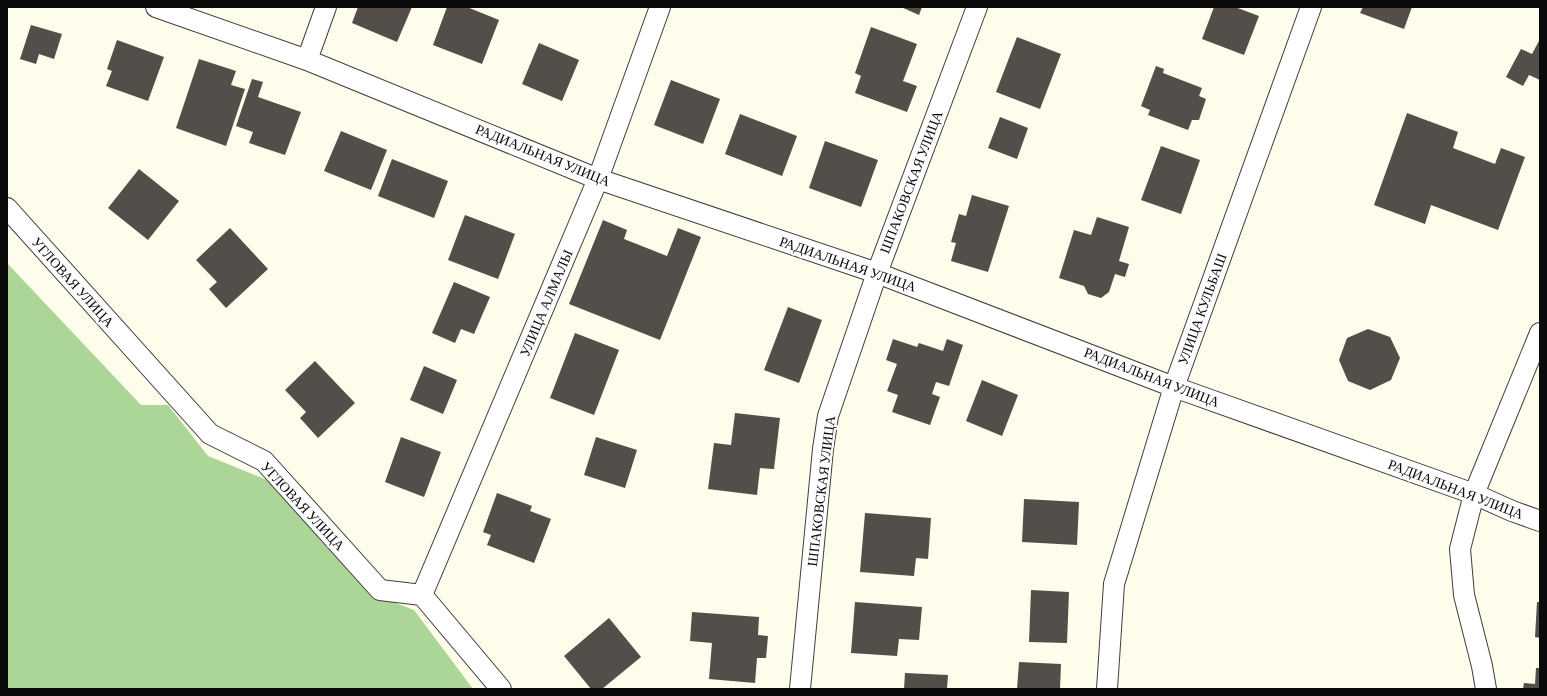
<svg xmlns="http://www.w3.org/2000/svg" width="1547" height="696" font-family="'Crimson Pro',serif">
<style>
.forest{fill:#acd598}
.building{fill:#534e49}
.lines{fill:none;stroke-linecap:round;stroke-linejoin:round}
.street-casing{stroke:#3e3e3e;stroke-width:22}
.street{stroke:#fff;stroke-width:20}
.labels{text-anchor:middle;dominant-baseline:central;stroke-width:4;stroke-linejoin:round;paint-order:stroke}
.street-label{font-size:14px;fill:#0b0b0b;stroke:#fff}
</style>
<rect width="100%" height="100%" fill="#fefceb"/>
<!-- forest -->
<path class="forest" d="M7 263 141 405H168L208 456 277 484 374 595 414 610 473 689H7Z"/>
<!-- building -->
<path class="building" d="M358 7H412L397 42 352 23Z
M447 7H467L499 20 482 64 433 45Z
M901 7H922L919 15Z
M1214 7H1235L1259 16 1244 55 1202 39Z
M1363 7H1412L1404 29 1360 13Z
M31 25 62 34 54 59 39 54 36 64 20 59Z
M871 27 917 44 903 81 917 86 907 112 855 93 861 76 855 73Z
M1017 37 1061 54 1040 109 996 92Z
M1540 39V80L1529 75 1523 86 1506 77 1521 49 1532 54Z
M117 40 164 57 148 101 106 86 112 71 107 69Z
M539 43 579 60 562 101 522 84Z
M199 59 236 71 231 85 245 89 226 146 176 128Z
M1156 66 1164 69 1163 73 1202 88 1199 96 1206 99 1199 120H1192L1188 130 1148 115 1150 110 1141 106Z
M252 79 263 82 258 97 301 112 285 155 249 143 253 132 236 126Z
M671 80 720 99 703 144 654 125Z
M1407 113 1458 132 1453 148 1495 164 1501 148 1525 157 1498 230 1431 205 1425 224 1374 205Z
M740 114 797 136 782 176 725 154Z
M1000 117 1028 128 1017 159 988 148Z
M341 131 387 150 371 190 324 171Z
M825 141 878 160 861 207 809 188Z
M1161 146 1200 160 1181 214 1141 200Z
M392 159 448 181 434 218 378 196Z
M139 169 179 201 148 240 108 208Z
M972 195 1009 206 988 272 951 261 956 243 951 242 959 214 966 216Z
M465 215 515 234 498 279 448 260Z
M1097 217 1129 227 1119 261 1129 264 1125 277 1115 274 1109 292 1101 298 1088 294 1084 286 1059 278 1074 230 1091 235Z
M603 220 627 230 624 239 667 256 678 228 701 237 660 340 569 304Z
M230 228 268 269 226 308 209 289 217 282 196 260Z
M454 282 490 297 474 334 461 329 455 343 432 333Z
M788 307 822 320 799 383 764 370Z
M1368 329 1390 337 1400 358 1391 380 1370 390 1348 381 1339 360 1347 338Z
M575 333 619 350 594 415 550 398Z
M893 339 917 347 919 343 943 351 947 339 963 345 949 386 936 382 932 394 940 397 930 425 892 412 898 395 887 391 897 364 886 360Z
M315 361 355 403 318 438 300 418 306 412 285 390Z
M424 366 457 380 443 414 410 400Z
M982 380 1018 395 1002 436 966 421Z
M735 413 780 418 774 469 760 468 757 495 708 489 714 443 731 445Z
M401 437 441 452 424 497 385 482Z
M596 437 637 450 625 488 584 475Z
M497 493 532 506 530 511 551 519 534 563 487 545 491 535 483 532Z
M1024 499 1079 502 1077 545 1022 542Z
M865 513 931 518 928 559 916 558 914 576 860 572Z
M1031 590 1069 592 1067 643 1029 642Z
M855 602 922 607 919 640 899 639 897 656 851 653Z
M1537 602H1540V638L1535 637Z
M692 612 759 617 758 635 768 636 766 658H757L755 683 709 679 712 643 690 641Z
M609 618 641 657 602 689H591L564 656Z
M1019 662 1061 664 1060 689H1017Z
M1536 668H1540V689H1523L1524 683 1535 684Z
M905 673 948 675 947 689H904Z"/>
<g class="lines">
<!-- street casing -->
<g class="street-casing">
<path id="street" d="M156 7 307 60 598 179 877 273 1174 387 1474 494 1512 511 1540 521
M307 60 326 7
M7 208 210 434 264 461 380 590 422 595 501 689
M422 595 598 179 660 7
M800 689 823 449 828 416 877 273 977 7
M1107 689 1114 584 1174 387 1311 7
M1486 689 1482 666 1464 595 1460 549 1474 494 1540 333"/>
</g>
<!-- street -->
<use href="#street" class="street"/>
</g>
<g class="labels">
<!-- street labels -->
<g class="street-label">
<text transform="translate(543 155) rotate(22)">РАДИАЛЬНАЯ УЛИЦА</text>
<text transform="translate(911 182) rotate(-69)">ШПАКОВСКАЯ УЛИЦА</text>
<text transform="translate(848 264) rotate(19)">РАДИАЛЬНАЯ УЛИЦА</text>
<text transform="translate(73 282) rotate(48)">УГЛОВАЯ УЛИЦА</text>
<text transform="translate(546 303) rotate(-67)">УЛИЦА АЛМАЛЫ</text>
<text transform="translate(1202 309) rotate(-70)">УЛИЦА КУЛЬБАШ</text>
<text transform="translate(1152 377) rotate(21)">РАДИАЛЬНАЯ УЛИЦА</text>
<text transform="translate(1456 489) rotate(21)">РАДИАЛЬНАЯ УЛИЦА</text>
<text transform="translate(821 491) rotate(-83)">ШПАКОВСКАЯ УЛИЦА</text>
<text transform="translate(303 506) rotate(47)">УГЛОВАЯ УЛИЦА</text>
</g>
</g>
<!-- border -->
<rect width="1547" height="696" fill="none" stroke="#0b0b0b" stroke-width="16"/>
</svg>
